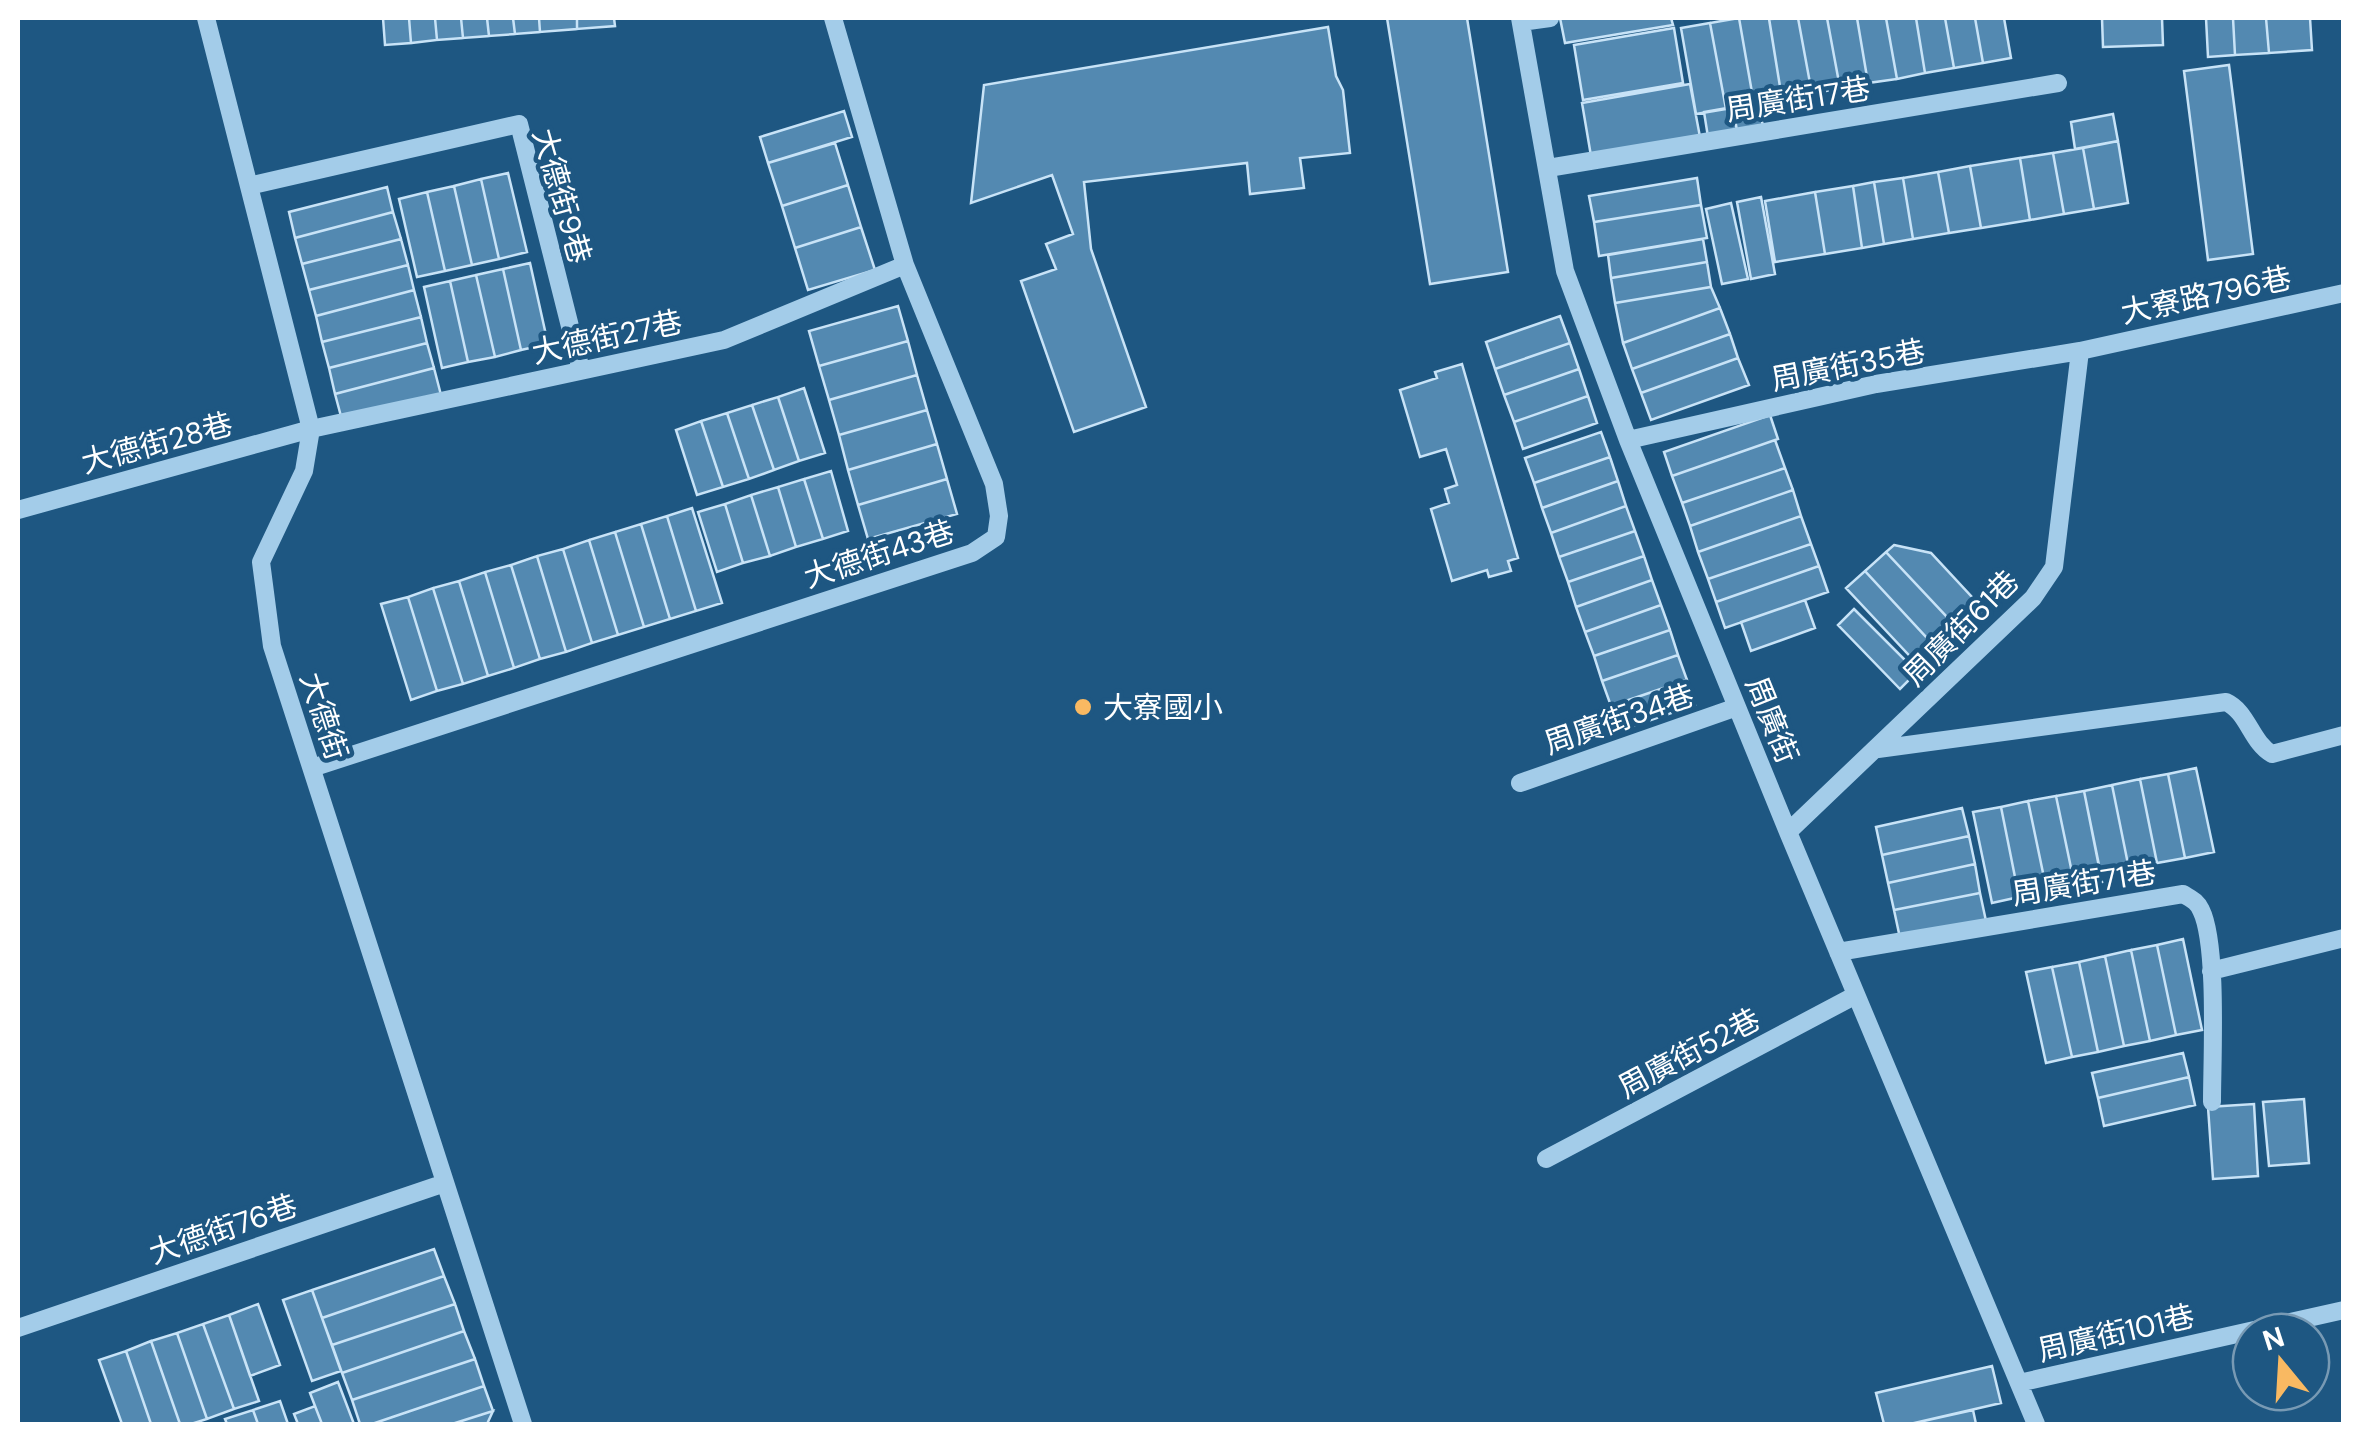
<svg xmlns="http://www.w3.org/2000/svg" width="2361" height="1442" font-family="'DM Sans','Noto Sans TC',sans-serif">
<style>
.building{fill:#5389b1;stroke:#c8e3f7;stroke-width:2.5}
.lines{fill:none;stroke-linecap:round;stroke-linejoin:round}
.minor{stroke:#a3cce9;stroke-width:18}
.poi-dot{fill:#f9b962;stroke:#1e5782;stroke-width:4}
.labels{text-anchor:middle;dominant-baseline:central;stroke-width:9;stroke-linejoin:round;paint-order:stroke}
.street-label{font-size:30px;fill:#fff;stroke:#1e5782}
.poi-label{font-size:30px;fill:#fff;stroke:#1e5782;text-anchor:start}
</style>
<rect width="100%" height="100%" fill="#1e5782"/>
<!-- building -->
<path class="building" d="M383 18H409L411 43 385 45Z
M409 18H435L437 40 411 43Z
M435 18H461L463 38 437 40Z
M461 18H487L489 36 463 38Z
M487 18H513L515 34 489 36Z
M513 18H539L540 32 515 34Z
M539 18H577V29L540 32Z
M577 18H614L615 26 577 29Z
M1387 18H1467L1508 272 1430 284Z
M1560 18H1671L1673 25 1565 43Z
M1739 18H1769L1782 99 1754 104Z
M1739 18 1754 104 1726 109 1710 23Z
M1798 18H1827L1840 88 1812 94Z
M1798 18 1812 94 1782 99 1769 19Z
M1827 18H1857L1868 83 1840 88Z
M1857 18H1886L1897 79 1868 83Z
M1886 18H1916L1925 73 1897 79Z
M1916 18H1945L1954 68 1925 73Z
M1945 18H1975L1983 63 1954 68Z
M1975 18H2004L2011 58 1983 63Z
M2102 18H2162L2163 45 2103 47Z
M2206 18H2233L2235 55 2208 57Z
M2233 18H2266L2269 53 2235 55Z
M2266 18H2310L2312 50 2269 53Z
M1710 23 1726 109 1696 114 1681 28Z
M1328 27 1336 76 1343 90 1350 153 1300 158 1304 188 1250 194 1247 163 1084 182 1091 249 1146 407 1074 432 1021 281 1056 269 1046 244 1073 234 1052 175 971 203 984 85Z
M1674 28 1683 83 1583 100 1574 45Z
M2229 65 2253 254 2208 260 2184 71Z
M1690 84 1700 137 1591 156 1582 103Z
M1759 103 1763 127 1737 131 1733 107Z
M1733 107 1737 131 1708 137 1704 112Z
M844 111 852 137 768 163 760 137Z
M2113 114 2118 141 2075 149 2071 122Z
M2118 141 2128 203 2094 209 2083 148Z
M835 143 848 185 782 206 768 163Z
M2083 148 2094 209 2064 214 2053 153Z
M2053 153 2064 214 2030 220 2020 158Z
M2020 158 2030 220 1981 228 1970 166Z
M1970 166 1981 228 1949 233 1938 172Z
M1938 172 1949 233 1913 239 1903 178Z
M508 173 527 252 499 259 481 179Z
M1697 178 1701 205 1594 222 1589 196Z
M1903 178 1913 239 1884 244 1874 182Z
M481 179 499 259 472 265 454 186Z
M1874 182 1884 244 1862 248 1853 186Z
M848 185 861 227 795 248 782 206Z
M454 186 472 265 445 271 427 192Z
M1853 186 1862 248 1825 254 1815 192Z
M387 187 393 212 295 238 289 212Z
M427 192 445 271 417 277 399 199Z
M1815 192 1825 254 1775 262 1765 201Z
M1761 197 1775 274 1751 279 1737 202Z
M1731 203 1748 279 1722 284 1706 209Z
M1701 205 1707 238 1599 256 1594 222Z
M393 212 401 239 302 264 295 238Z
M861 227 875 270 808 290 795 248Z
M401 239 408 265 309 290 302 264Z
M1703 239 1707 262 1611 278 1608 255Z
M1707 262 1711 287 1615 303 1611 278Z
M530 263 548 344 521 350 503 269Z
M408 265 414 290 316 316 309 290Z
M503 269 521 350 495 357 476 275Z
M476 275 495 357 468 362 450 281Z
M450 281 468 362 442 368 424 287Z
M1711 287 1720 308 1623 343 1615 303Z
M414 290 421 317 322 342 316 316Z
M898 306 908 341 819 366 809 331Z
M1720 308 1730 334 1632 369 1623 343Z
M1560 316 1570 343 1495 369 1486 342Z
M421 317 427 343 329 368 322 342Z
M1730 334 1738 358 1641 393 1632 369Z
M908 341 917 375 829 400 819 366Z
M427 343 434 368 335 394 329 368Z
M1570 343 1579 369 1504 395 1495 369Z
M1738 358 1749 385 1651 420 1641 393Z
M1462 364 1518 558 1508 561 1511 571 1489 577 1487 570 1452 581 1431 509 1449 503 1445 489 1457 485 1446 449 1420 457 1400 390 1437 378 1435 372Z
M434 368 441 395 342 420 335 394Z
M1579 369 1588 396 1514 422 1504 395Z
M917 375 927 410 839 435 829 400Z
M804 388 825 453 799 461 778 397Z
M1588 396 1597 423 1523 449 1514 422Z
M778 397 799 461 774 470 752 405Z
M752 405 774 470 749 479 727 413Z
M927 410 937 444 848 470 839 435Z
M727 413 749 479 723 487 701 421Z
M1770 415 1778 439 1672 476 1664 452Z
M701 421 723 487 697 495 676 430Z
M1601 432 1610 457 1534 483 1525 458Z
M1775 440 1785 468 1682 503 1672 476Z
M937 444 947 479 858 505 848 470Z
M1610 457 1618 481 1542 508 1534 483Z
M1785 468 1793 490 1690 526 1682 503Z
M831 471 848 531 823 539 804 479Z
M804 479 823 539 796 547 778 487Z
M947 479 957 514 868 539 858 505Z
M1618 481 1626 506 1551 533 1542 508Z
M778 487 796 547 770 556 751 495Z
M1793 490 1801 516 1698 552 1690 526Z
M751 495 770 556 743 563 725 504Z
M725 504 743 563 717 572 698 512Z
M1626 506 1635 531 1559 557 1551 533Z
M692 508 722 603 696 611 667 516Z
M667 516 696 611 670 619 641 524Z
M1801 516 1811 544 1708 579 1698 552Z
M641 524 670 619 644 627 615 532Z
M1635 531 1644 556 1568 582 1559 557Z
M615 532 644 627 618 635 589 540Z
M589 540 618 635 592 643 563 549Z
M1811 544 1819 566 1716 602 1708 579Z
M1894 545 1931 553 1984 610 1961 632 1886 552Z
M563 549 592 643 566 652 537 556Z
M1886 552 1961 632 1939 651 1865 571Z
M537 556 566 652 540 659 511 565Z
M1644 556 1652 580 1576 607 1568 582Z
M511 565 540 659 514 668 485 572Z
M1819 566 1828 592 1725 628 1716 602Z
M1865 571 1939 651 1921 668 1846 588Z
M485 572 514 668 488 676 459 581Z
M1652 580 1661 605 1585 632 1576 607Z
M459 581 488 676 463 684 433 588Z
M433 588 463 684 437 691 408 597Z
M408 597 437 691 411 700 381 604Z
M1805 600 1815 628 1751 651 1741 622Z
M1661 605 1670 630 1594 656 1585 632Z
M1854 609 1917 672 1900 689 1838 625Z
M1670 630 1678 655 1602 681 1594 656Z
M1678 655 1687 680 1611 706 1602 681Z
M1687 680 1695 705 1619 731 1611 706Z
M2196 768 2214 852 2185 858 2168 774Z
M2168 774 2185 858 2157 863 2140 779Z
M2140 779 2157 863 2129 869 2112 785Z
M2112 785 2129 869 2101 875 2084 791Z
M2084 791 2102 882 2075 887 2056 796Z
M2056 796 2075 887 2047 892 2028 801Z
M2028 801 2047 892 2019 897 2001 807Z
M2001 807 2019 897 1992 903 1973 812Z
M1962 808 1969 836 1882 855 1876 827Z
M1969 836 1975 864 1888 883 1882 855Z
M1975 864 1980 893 1894 910 1888 883Z
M1980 893 1986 921 1900 938 1894 910Z
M2183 939 2202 1030 2176 1035 2157 945Z
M2157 945 2176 1035 2150 1041 2131 950Z
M2131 950 2150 1041 2124 1046 2105 956Z
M2105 956 2124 1046 2098 1052 2079 962Z
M2079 962 2098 1052 2072 1057 2052 967Z
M2052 967 2072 1057 2046 1063 2026 972Z
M2183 1053 2189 1077 2098 1098 2092 1073Z
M2189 1077 2195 1105 2104 1126 2098 1098Z
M2304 1099 2309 1163 2269 1166 2263 1102Z
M2254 1104 2258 1176 2213 1179 2208 1107Z
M434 1249 444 1276 322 1318 312 1290Z
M444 1276 455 1304 332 1345 322 1318Z
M312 1290 341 1371 312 1381 283 1300Z
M258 1304 280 1365 250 1376 229 1315Z
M455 1304 464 1331 342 1373 332 1345Z
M229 1315 259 1401 234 1409 203 1324Z
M203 1324 234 1409 207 1419 177 1333Z
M464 1331 475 1359 352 1400 342 1373Z
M177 1333 207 1419 191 1424H180L151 1341Z
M151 1341 180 1424H151L126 1351Z
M126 1351 151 1424H122L99 1360Z
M475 1359 484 1386 372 1424H360L352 1400Z
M1992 1366 2001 1403 1910 1424H1884L1876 1393Z
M338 1382 354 1424H322L315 1406 310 1393Z
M484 1386 493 1411 452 1424H372Z
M280 1401 288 1424H258L253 1410Z
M315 1406 322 1424H298L294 1414Z
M253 1410 258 1424H227L225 1419Z
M1973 1410 1976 1424H1910Z
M493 1411 487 1424H452Z"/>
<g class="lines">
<!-- minor -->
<path class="minor" d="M206 18 311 429 304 471 261 562 272 646 523 1424
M1520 18 1565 271 1628 440 1788 832 2036 1424
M1521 22 1550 18
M1548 168 2058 83
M249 186 519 124 581 370
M1628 440 1876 384 2080 351 2344 293
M18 510 311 429 724 340 905 265
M1878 749 2226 702C2248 712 2251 742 2272 754L2344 735
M312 768 972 553 996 537 999 516 994 484 905 265 833 18
M1520 783 1737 707
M1788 832 2033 598 2054 567 2080 351
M1838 952 2183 894C2191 899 2197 901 2201 910 2218 944 2212 1059 2212 1102
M2211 971 2344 938
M1546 1159 1856 995
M18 1328 445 1183
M2019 1383 2344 1310"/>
</g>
<!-- markers -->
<circle class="poi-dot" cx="1083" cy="707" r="10"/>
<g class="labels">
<!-- street labels -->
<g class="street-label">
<text transform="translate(1798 99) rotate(-9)">周廣街17巷</text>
<text transform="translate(562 196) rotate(74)">大德街9巷</text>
<text transform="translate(2206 295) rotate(-12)">大寮路796巷</text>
<text transform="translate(607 337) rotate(-12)">大德街27巷</text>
<text transform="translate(1848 365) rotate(-11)">周廣街35巷</text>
<text transform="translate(157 443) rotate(-15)">大德街28巷</text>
<text transform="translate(879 554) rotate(-18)">大德街43巷</text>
<text transform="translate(1961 628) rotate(-45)">周廣街61巷</text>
<text transform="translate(324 716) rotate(72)">大德街</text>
<text transform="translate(1619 719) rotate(-19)">周廣街34巷</text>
<text transform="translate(1772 720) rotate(68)">周廣街</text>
<text transform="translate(2084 883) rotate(-9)">周廣街71巷</text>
<text transform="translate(1689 1053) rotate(-28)">周廣街52巷</text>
<text transform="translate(223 1229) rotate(-19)">大德街76巷</text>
<text transform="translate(2116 1333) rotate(-13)">周廣街101巷</text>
</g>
<!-- poi labels -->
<g class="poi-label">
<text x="1103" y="707">大寮國小</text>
</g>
</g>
<!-- border -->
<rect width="2361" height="1442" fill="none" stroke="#ffffff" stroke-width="40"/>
<!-- north arrow -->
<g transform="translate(2281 1362) rotate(342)"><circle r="48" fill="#1e5782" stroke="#789ab4" stroke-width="2.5"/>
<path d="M0-8L18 38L0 25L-18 38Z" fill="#f9b962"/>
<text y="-15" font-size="28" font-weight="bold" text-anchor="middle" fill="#ffffff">N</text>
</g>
</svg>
